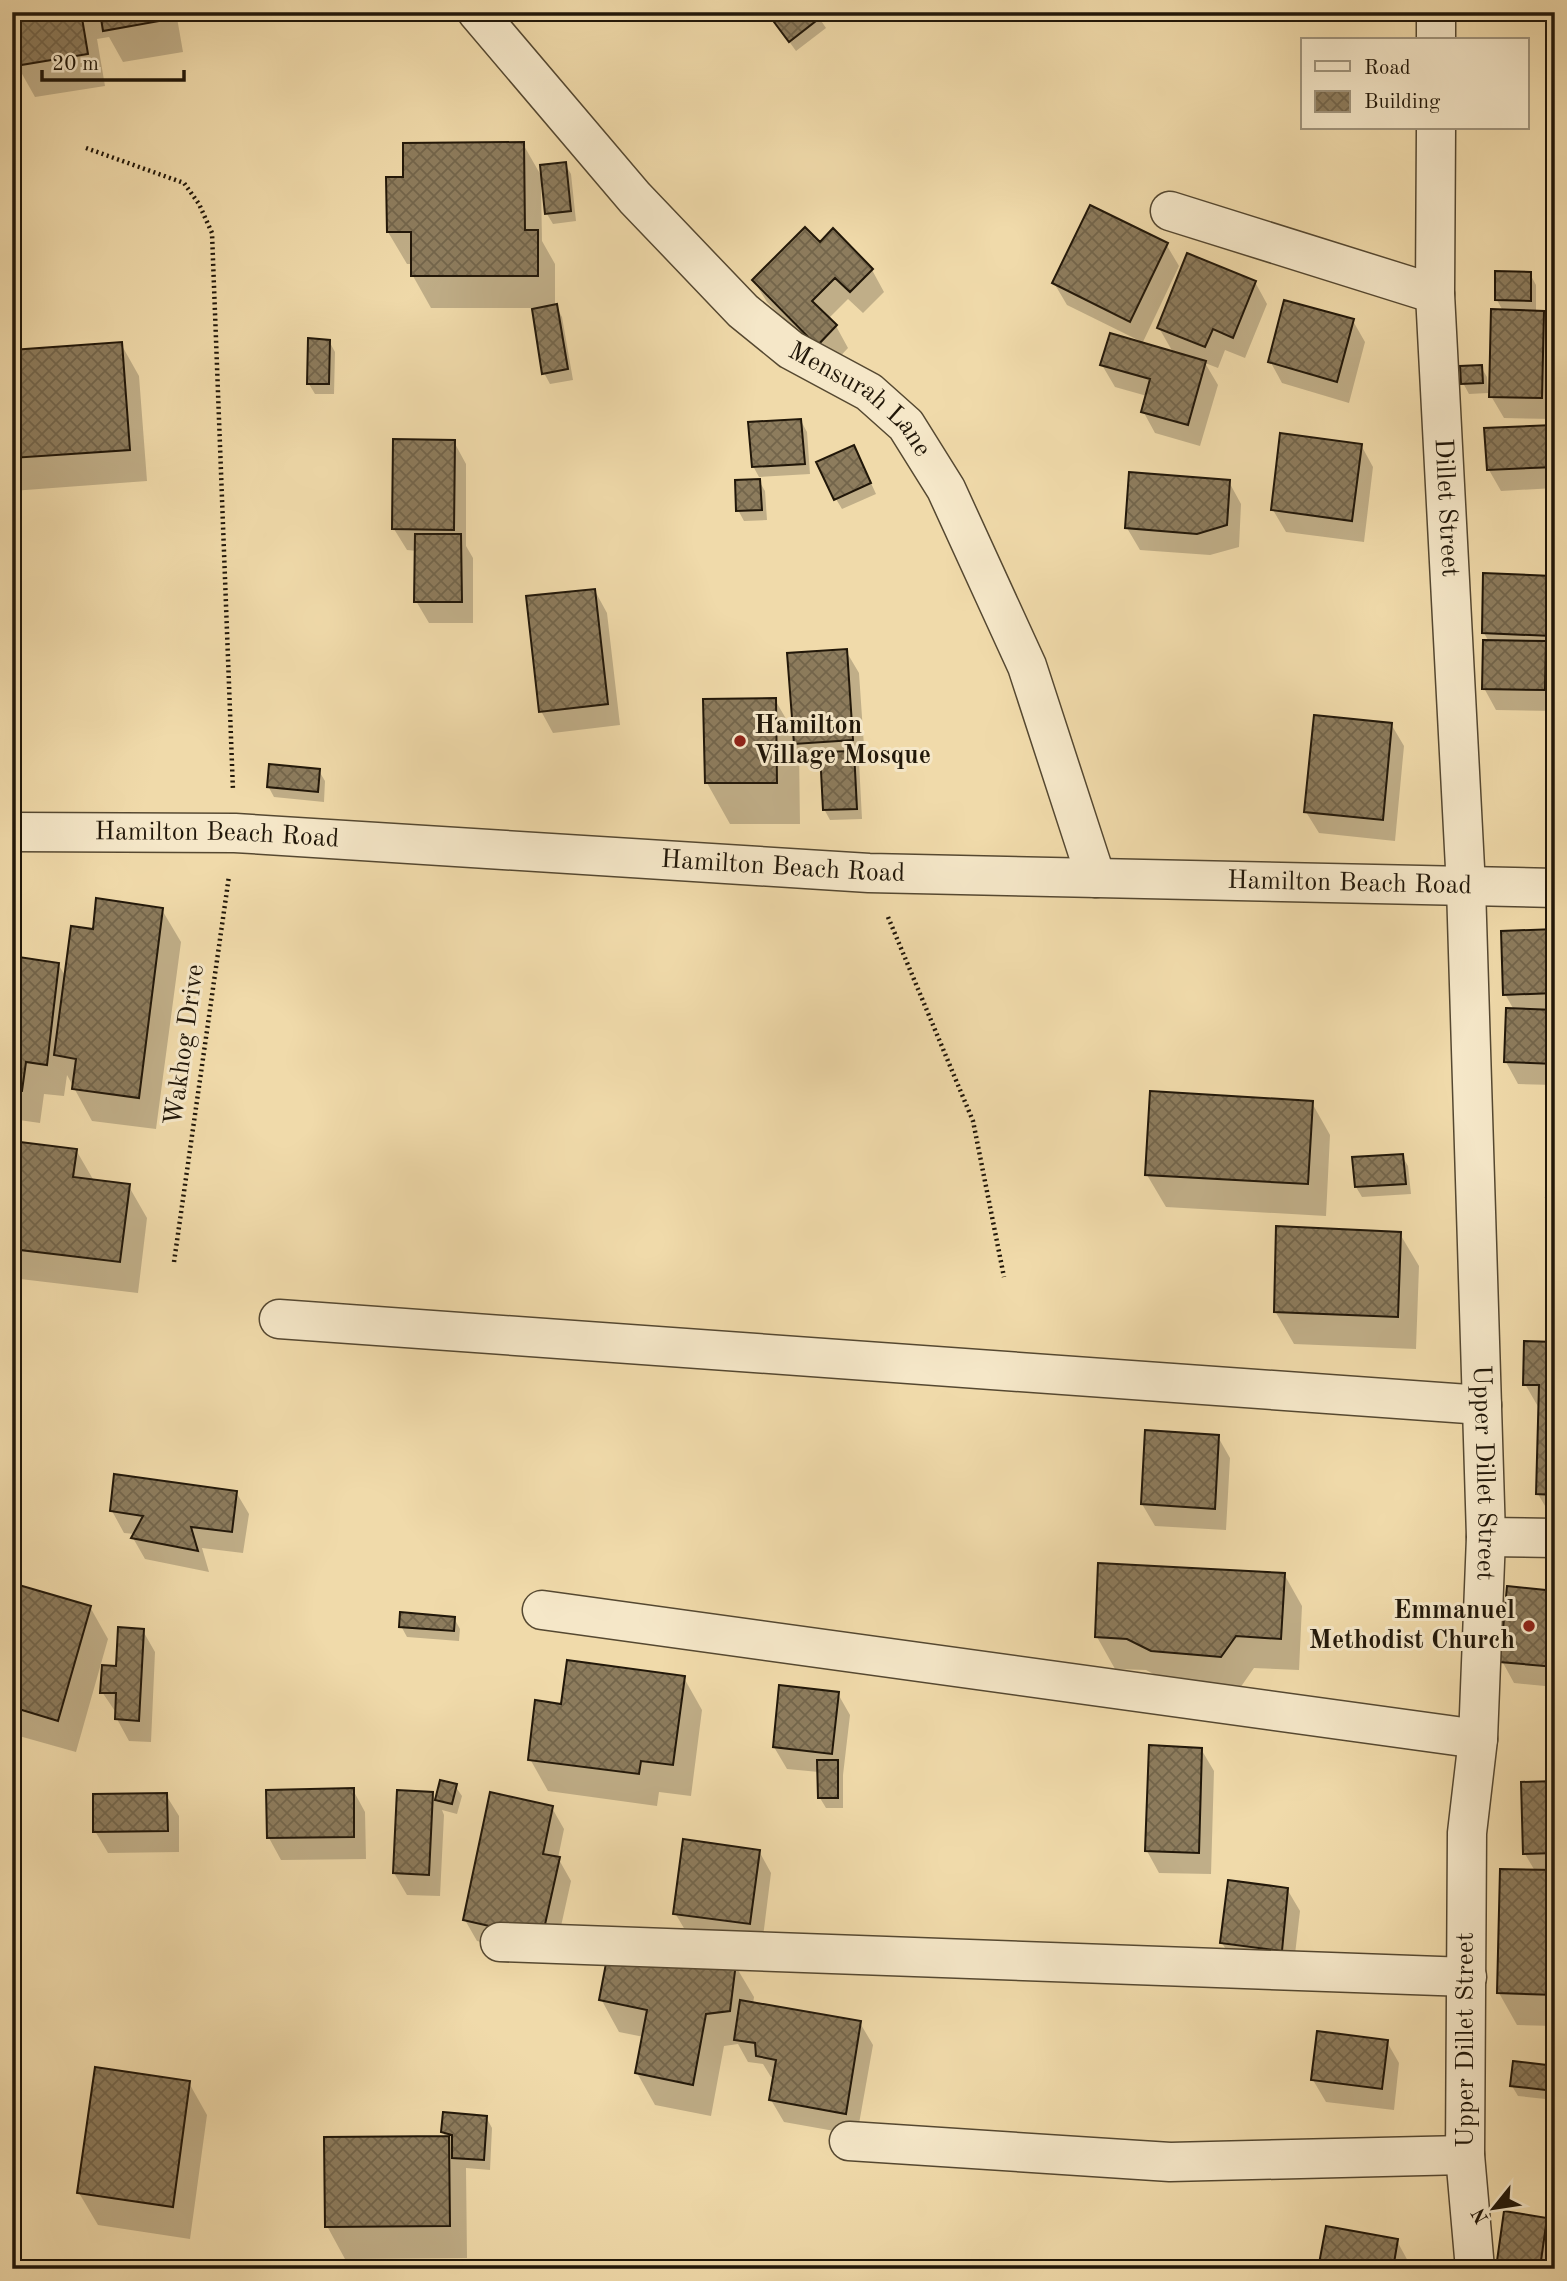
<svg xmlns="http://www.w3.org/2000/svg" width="1567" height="2281" font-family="'Old Standard TT',serif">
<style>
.shadow{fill:#0003}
.building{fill:url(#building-cross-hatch);stroke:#211709;stroke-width:2}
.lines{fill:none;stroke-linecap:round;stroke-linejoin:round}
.minor-casing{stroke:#554831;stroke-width:41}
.path{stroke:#211709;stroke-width:4.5;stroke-dasharray:2 3.5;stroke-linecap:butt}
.minor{stroke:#f5e7c8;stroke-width:38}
.poi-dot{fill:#8f2418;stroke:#f5e7c8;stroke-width:2.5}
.labels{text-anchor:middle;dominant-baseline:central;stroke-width:6;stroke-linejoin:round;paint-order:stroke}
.street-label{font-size:26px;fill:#211709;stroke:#f5e7c8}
.poi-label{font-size:26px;font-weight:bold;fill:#211709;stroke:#f5e7c8;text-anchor:start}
</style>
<defs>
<pattern id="building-cross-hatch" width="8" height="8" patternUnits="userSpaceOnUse" patternTransform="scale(1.75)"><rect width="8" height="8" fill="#8d7c5d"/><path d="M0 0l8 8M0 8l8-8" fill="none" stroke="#73654b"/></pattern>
</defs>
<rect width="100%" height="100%" fill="#f0daaa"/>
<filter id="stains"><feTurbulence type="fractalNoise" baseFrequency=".00286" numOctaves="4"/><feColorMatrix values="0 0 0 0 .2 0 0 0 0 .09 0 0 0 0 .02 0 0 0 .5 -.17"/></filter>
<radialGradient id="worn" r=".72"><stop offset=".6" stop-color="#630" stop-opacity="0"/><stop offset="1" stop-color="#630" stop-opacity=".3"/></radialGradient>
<!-- shadow -->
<path class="shadow" d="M12 12H176L183 52 123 62 109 37 97 39 105 86 35 97 17 65Z
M815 12 826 28 796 51 783 33Z
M523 144 543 179 565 164 571 174 576 221 553 224 547 214 544 187H541L542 241 555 264V305L562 317 573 380 550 384 544 373 533 308H431L413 276V264H407L388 232 405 179Z
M1166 244 1179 266 1142 344 1174 354 1159 328 1255 282 1267 304 1245 358 1225 350 1218 368 1205 363 1218 385 1200 446 1155 433 1143 411 1147 396 1115 387 1102 365 1142 342 1067 305 1054 283Z
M820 245 872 270 884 292 863 313 848 299 828 319 836 326 848 348 830 367 767 302 754 281Z
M1530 274 1536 285V312H1543L1555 333 1554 419 1504 418 1491 396 1503 311 1497 300Z
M1353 321 1365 342 1349 403 1282 383 1270 361Z
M329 341 335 352 334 394H315L309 384Z
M121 344 139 376 147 481 12 491V352Z
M1481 367 1487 377 1488 393 1469 394 1463 383Z
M801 421 807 432 810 474 759 477 753 466Z
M1552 427 1555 432V488L1501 491 1489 470Z
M454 442 466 464V546L473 558V623H429L416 601 417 551 407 550 394 529Z
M1361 445 1373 467 1364 542 1286 532 1273 510Z
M859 457 876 494 842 509 836 499Z
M759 481 765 491 767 520 744 521 738 510Z
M1229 482 1241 504 1239 547 1210 555 1140 550 1127 528Z
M1551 577 1555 583V657L1553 656 1555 660V711L1496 710 1484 688 1489 642 1484 633Z
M595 591 607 613 620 725 553 733 541 711Z
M846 651 859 673 865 761 859 762 862 819 830 820 824 809 822 764 808 765 799 750 800 824H730L707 783 705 701 775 700 795 734Z
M1391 724 1404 746 1395 841 1319 833 1306 812Z
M319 771 325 781 324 802 274 797 268 786Z
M162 910 181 942 156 1129 92 1121 67 1075 64 1096 44 1094 40 1123 12 1119V958L58 964 66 977Z
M1555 931V1085L1518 1084 1506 1062 1514 1010 1505 994Z
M1312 1103 1330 1135 1326 1216 1166 1207 1147 1175Z
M12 1142 76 1150 94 1181 128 1185 147 1218 138 1293 12 1278Z
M1555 1147V1207L1548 1196Z
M1402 1156 1408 1166 1411 1194 1362 1197 1356 1187Z
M1400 1234 1419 1266 1416 1349 1294 1344 1275 1311Z
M1555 1344V1523L1538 1494 1540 1410 1525 1384Z
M1218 1437 1230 1458 1226 1530 1155 1526 1142 1504Z
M236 1492 249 1514 243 1553 202 1548 209 1572 145 1559 133 1538 135 1534 124 1533 112 1511Z
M1284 1574 1302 1606 1299 1670 1254 1668 1240 1688 1171 1683 1146 1670 1115 1669 1097 1637Z
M12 1585 90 1607 108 1639 76 1752 12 1734Z
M1555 1593V1687L1514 1683 1502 1661Z
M454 1618 460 1629 459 1641 407 1637 401 1626Z
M143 1631 155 1652 151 1742 129 1741 117 1719V1714L102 1692Z
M684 1678 702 1710 691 1796 659 1792 657 1806 548 1791 530 1759 563 1705Z
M838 1694 850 1715 843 1775V1808H826L820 1798 819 1772 787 1769 774 1747Z
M1201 1749 1214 1771 1211 1874 1159 1873 1147 1851Z
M441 1782 455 1786 462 1796 457 1814 442 1810 444 1815 440 1896 407 1895 394 1873 432 1794 437 1802Z
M1555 1783V2026L1517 2025 1499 1993 1535 1871 1525 1854Z
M353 1790 365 1812 366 1859 281 1860 269 1838Z
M166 1795 179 1816V1852L108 1853 95 1831Z
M552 1808 564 1829 558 1858 571 1881 554 1958 477 1941 465 1920Z
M759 1851 771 1873 762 1945 688 1935 675 1913Z
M1287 1889 1300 1911 1293 1972 1235 1964 1222 1943Z
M735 1965 754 1997 753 2004 860 2023 873 2045 857 2135 784 2122 771 2100 775 2078 771 2077 763 2064 748 2062 738 2044 724 2046 711 2116 655 2105 637 2073 644 2037 619 2032 601 1999Z
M1387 2042 1399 2063 1394 2110 1326 2102 1313 2080Z
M12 2044 17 2052 20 2087 12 2088Z
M1555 2068V2100L1518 2096 1512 2086Z
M189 2083 207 2115 190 2239 98 2225 79 2193Z
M486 2117 492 2128 490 2170 466 2168 467 2258 345 2259 327 2226 446 2138 443 2132Z
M1546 2219 1552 2230 1547 2269H1503L1499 2261Z
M1397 2241 1409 2263 1408 2269H1320Z"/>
<!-- building -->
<path class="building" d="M12 12H81L88 54 15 66 12 48Z
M100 12H164L165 20 103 31Z
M787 12H817L821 17 789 42 774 22Z
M524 142 525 230H538V276H411V232H387L386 177H403V143Z
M566 162 571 211 545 214 540 165Z
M1090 205 1168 243 1130 322 1052 283Z
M805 227 820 242 833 228 873 269 850 292 835 278 812 301 837 325 817 346 752 280Z
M1187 253 1256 281 1233 338 1213 329 1205 347 1157 328Z
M1495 271 1531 272V301L1495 300Z
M1284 300 1354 319 1337 382 1268 362Z
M557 304 568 369 542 374 532 309Z
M1491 309 1544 311 1542 398 1489 397Z
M1110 333 1206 361 1188 425 1141 412 1150 379 1100 365Z
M308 338 330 340 329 384H307Z
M122 342 130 450 12 458V350Z
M1482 365 1483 383 1461 384 1460 366Z
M801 419 805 464 752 467 748 422Z
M1553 425 1555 467 1487 470 1484 428Z
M1280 433 1362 444 1352 521 1271 510Z
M393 439 455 440 454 530 392 529Z
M854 445 871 483 834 500 816 462Z
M1129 472 1230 480 1227 525 1197 534 1125 528Z
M760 479 762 510 736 511 735 480Z
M415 534H461L462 602H414Z
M1483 573 1552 576 1551 636 1482 633Z
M595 589 608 704 539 712 526 596Z
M1483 640 1546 641 1545 690 1482 689Z
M847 649 853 740 794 744 787 653Z
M776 698 777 783H705L703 699Z
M1314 715 1392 723 1383 820 1304 812Z
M854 751 857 809 823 810 820 752Z
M269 764 320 769 318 792 267 787Z
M96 898 163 908 139 1098 72 1089 76 1059 54 1055 71 926 93 929Z
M1555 929V993L1503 995 1501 931Z
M12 956 59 963 47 1065 26 1062 22 1091 12 1090Z
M1506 1008 1555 1010V1064L1504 1062Z
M1150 1091 1313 1101 1308 1184 1145 1175Z
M12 1141 77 1149 73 1177 130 1184 120 1262 12 1249Z
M1553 1145 1555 1146V1198L1546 1197Z
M1403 1154 1406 1184 1355 1187 1352 1157Z
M1276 1226 1401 1232 1398 1317 1274 1312Z
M1524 1341 1555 1342V1495L1536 1494 1539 1385H1523Z
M1145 1430 1219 1435 1215 1509 1141 1504Z
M114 1474 237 1491 232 1532 191 1527 198 1551 131 1538 143 1516 110 1511Z
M1098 1563 1285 1573 1281 1639 1236 1636 1221 1657 1151 1651 1127 1639 1095 1637Z
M12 1583 91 1606 58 1721 12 1707Z
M1507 1586 1555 1591V1667L1500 1662Z
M400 1612 455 1617 454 1631 399 1627Z
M118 1627 144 1629 139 1721 115 1719 116 1693H100L102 1665 116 1666Z
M567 1660 685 1676 673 1765 641 1761 639 1774 528 1760 535 1700 561 1704Z
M779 1685 839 1692 832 1754 773 1747Z
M1149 1745 1202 1748 1199 1853 1145 1851Z
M817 1760H838V1798H818Z
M440 1780 457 1784 452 1804 435 1800Z
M1555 1781V1853L1523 1854 1521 1782Z
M354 1788V1837L267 1838 266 1790Z
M397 1790 433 1792 429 1875 393 1873Z
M490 1792 553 1806 543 1854 560 1857 542 1938 463 1920Z
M167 1793 168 1831 93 1832V1794Z
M683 1839 760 1850 750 1924 673 1914Z
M1500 1869 1555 1870V1995L1497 1993Z
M1228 1880 1288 1888 1282 1951 1220 1943Z
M608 1953 736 1963 730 2011 706 2014 693 2085 635 2073 647 2010 599 2000Z
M740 2000 861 2021 846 2114 769 2100 776 2060 756 2056 755 2043 734 2040Z
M1317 2031 1388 2040 1382 2089 1311 2080Z
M1513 2061 1555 2066 1554 2091 1510 2086Z
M95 2067 190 2081 173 2207 77 2193Z
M443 2112 487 2116 484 2160 452 2158V2135L441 2132Z
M449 2136 450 2226 325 2227 324 2137Z
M1504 2211 1547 2218 1540 2268 1497 2261Z
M1326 2226 1398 2239 1393 2269H1318Z"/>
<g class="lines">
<!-- minor casing -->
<g class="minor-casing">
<g id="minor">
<path id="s1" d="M477 12 635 198 743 311 791 350 869 392 906 425 946 489 1027 666 1096 878"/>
<path d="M1436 40V12"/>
<path id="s2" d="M1436 128 1435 294 1466 887 1486 1537 1478 1739 1467 1833 1465 2155 1475 2269"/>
<path d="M1170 211 1435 294"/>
<path id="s3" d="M12 832 235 833 869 873 1555 888"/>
<path d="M279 1319 1482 1405"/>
<path d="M1486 1537 1555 1538"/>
<path d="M542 1610 1478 1739"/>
<path d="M500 1942 1467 1977"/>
<path d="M849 2141 1170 2162 1465 2155"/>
</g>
</g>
<!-- path -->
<path class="path" d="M86 148 184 183 199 204 212 233 233 791
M888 917 973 1121 1004 1277
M174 1262 229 876"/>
<!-- minor -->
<use href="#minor" class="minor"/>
</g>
<!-- markers -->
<g class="poi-dot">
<circle cx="740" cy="741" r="7"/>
<circle cx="1529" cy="1626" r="7"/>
</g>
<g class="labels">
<!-- street labels -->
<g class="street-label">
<text stroke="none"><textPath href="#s1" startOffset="548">Mensurah Lane</textPath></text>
<text stroke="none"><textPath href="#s2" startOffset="380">Dillet Street</textPath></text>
<text stroke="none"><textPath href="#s3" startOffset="205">Hamilton Beach Road</textPath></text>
<text stroke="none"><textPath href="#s3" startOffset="772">Hamilton Beach Road</textPath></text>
<text stroke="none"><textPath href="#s3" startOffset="1339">Hamilton Beach Road</textPath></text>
<text transform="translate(185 1045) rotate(-82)">Wakhog Drive</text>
<text stroke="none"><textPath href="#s2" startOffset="1346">Upper Dillet Street</textPath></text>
<text transform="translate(1466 2040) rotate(-90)">Upper Dillet Street</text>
</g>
<!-- poi labels -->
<g class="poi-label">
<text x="754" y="726">Hamilton<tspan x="754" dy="30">Village Mosque</tspan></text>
<text x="1515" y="1611" text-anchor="end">Emmanuel<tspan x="1515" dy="30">Methodist Church</tspan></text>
</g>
</g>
<!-- margin -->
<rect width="1567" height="2281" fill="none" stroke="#f0daaa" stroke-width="42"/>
<rect x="14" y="14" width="1539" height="2253" fill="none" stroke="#211709" stroke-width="3.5"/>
<rect x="21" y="21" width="1525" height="2239" fill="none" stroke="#211709" stroke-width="2"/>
<!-- legend -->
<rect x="1301" y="38" width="228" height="91" fill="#f5e7c8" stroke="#a0947c" stroke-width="2"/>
<rect x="1315" y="61" width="35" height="10" fill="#f5e7c8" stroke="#a0947c" stroke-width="2"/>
<text x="1364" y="74" font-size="21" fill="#211709">Road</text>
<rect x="1315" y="91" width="35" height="21" fill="url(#building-cross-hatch)" stroke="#a0947c" stroke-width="2"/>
<text x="1364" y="108" font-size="21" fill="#211709">Building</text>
<!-- north arrow -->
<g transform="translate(1494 2208) rotate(240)" stroke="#f5e7c8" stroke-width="5" paint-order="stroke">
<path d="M0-5L12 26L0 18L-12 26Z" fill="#211709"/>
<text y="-10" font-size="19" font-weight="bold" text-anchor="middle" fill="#211709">N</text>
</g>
<!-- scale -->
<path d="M42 70v10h142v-10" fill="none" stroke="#211709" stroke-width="3.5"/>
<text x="52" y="70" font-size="21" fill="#211709" stroke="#f5e7c8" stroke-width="5" paint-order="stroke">20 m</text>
<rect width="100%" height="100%" filter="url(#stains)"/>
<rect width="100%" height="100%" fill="url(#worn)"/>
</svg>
